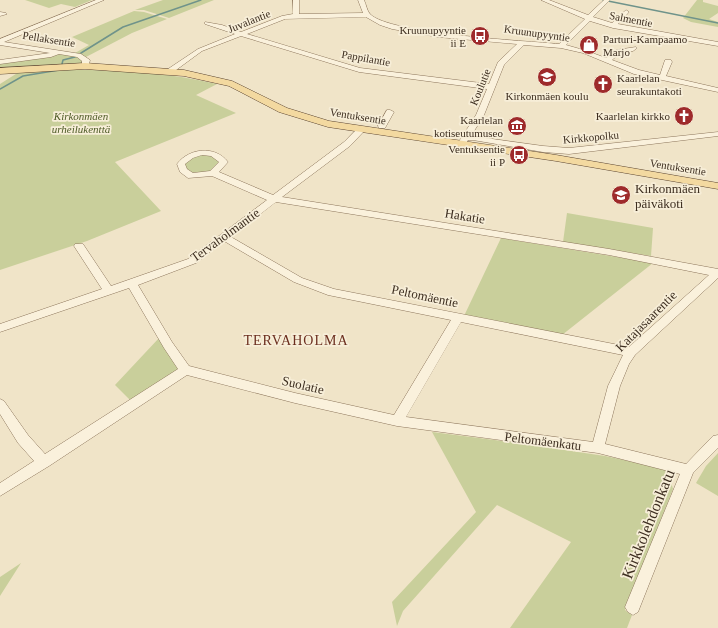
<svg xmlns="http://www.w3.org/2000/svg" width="718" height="628" font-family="Georgia,serif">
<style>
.green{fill:#c9cf9b}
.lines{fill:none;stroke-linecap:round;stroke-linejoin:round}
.stream{stroke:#6f938a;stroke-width:1.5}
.minor-casing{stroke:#8d765c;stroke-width:1}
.major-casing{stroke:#5b4430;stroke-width:1}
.minor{fill:#faf1dc;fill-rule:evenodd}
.major{fill:#f3d9a0;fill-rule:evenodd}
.labels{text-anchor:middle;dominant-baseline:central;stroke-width:3.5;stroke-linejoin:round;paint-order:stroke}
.far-street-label{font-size:11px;fill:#3d2e20;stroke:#f7eed8}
.far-poi-label{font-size:11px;fill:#3d2e20;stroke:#f7eed8;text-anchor:end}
.far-park-label{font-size:11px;font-style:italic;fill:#4d5a26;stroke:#f7eed8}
.poi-label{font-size:13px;fill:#3d2e20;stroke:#f7eed8;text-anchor:start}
.street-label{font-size:13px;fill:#3d2e20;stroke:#f7eed8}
.neighbourhood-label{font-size:14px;letter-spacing:1px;fill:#6b2e1e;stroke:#f7eed8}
.near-street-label{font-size:16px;fill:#3d2e20;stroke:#f7eed8}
</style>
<rect width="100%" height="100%" fill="#f0e4c8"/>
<!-- green -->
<path class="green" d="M25 0H92L75 7 61 4 49 8Z
M163 0H214L169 18 144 10H135Z
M697 0H703V2L718 6V13L709 19 718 22V27L691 22 683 18Z
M134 11 144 12 167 19 132 33 86 57 75 53 89 45 72 37Z
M60 52 78 56 83 61 82 63 0 68V63Z
M48 70C105 69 162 71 217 84L196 95 236 113 115 162 161 211 87 241 0 270V84L19 72Z
M204 154 211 156 221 162 209 172 189 173 184 166C188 159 196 155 204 154Z
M567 213 653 228 651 256 563 242Z
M501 238 653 263 562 335 464 316Z
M159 338 179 369 131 401 115 385Z
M432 432 517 443 605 456 667 469 673 489 625 610 632 615 627 628H510L571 542 497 505 403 611 397 626 392 602 476 512Z
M718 453V496L696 483 706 466Z
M21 563 0 596V577Z"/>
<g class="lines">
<!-- stream -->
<path class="stream" d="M603 0 718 23
M81 53 123 27 201 0
M62 64 63 60 75 57
M0 89 23 76 59 70"/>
<!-- minor casing -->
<g class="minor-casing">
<path id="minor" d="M96 0H104L4 42 81 54 90 60 88 68H82V61L77 57 59 54 51 57 0 64V60L50 53 0 45V39Z
M293 0H299V14L363 13 358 0H364C366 4 367 11 370 14 389 34 527 41 559 44L585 19 541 0H549L588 15 604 0H610L593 17 612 23 626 10 629 12 618 24 718 42V46L613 28 590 21 566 45 587 51 606 58 616 50 636 47 637 48 633 51 620 53 612 60 639 70 660 75 665 60H671L672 62 666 76 718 88V92L634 74 583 53 561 48 524 45 504 65 484 115 471 136 543 146 569 148 718 132V136L569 154 543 152 473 140H468L465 145 462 146 458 143 476 115 487 89 359 72 241 36 202 51 172 73H169L165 71 198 49 235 34 205 24V22L222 25 241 32 282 16 293 14ZM366 17 380 25 392 29 438 37 517 44 498 62 489 84 360 68 247 34 285 19Z
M0 12 6 13 7 14 0 16Z
M387 110H390L394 112 385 128H379L378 126Z
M359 127H362L366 129 350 146 282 197 609 249 718 269V278L635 355 629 364 620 386 605 444 686 464 713 436 718 435V448L693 473 638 612 633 615 628 612 625 607 680 474 598 453 397 426 295 403 187 375 49 466 0 496V483L34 461 18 443 0 414V399L4 401 28 435 45 454 178 369 164 348 129 288 0 332V324L102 289 74 246 75 244H83L111 286 188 259 267 200 212 176 188 178 180 172 177 164C189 148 215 145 228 162L219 172 273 195 344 142ZM202 155 211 156 219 162 210 171 193 173 187 169 185 164 193 158ZM276 202 609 255 709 275 629 347 334 289 302 278 231 237ZM224 241 294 282 328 295 451 320 394 415 295 393 189 366 172 342 138 285 196 263ZM461 322 623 355 608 386 593 442 406 417Z"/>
</g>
<!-- major casing -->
<g class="major-casing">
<path id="major" d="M85 63 184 70 232 81 287 108 329 121 556 155 718 183V189L556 161 328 127 279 112 229 86 184 76 85 69 0 74V68Z"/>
</g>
<!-- minor -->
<use href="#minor" class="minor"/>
<!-- major -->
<use href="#major" class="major"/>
</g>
<!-- icons -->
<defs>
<g id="bus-disc" transform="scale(1)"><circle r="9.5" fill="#9e2a2b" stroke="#f7eed8"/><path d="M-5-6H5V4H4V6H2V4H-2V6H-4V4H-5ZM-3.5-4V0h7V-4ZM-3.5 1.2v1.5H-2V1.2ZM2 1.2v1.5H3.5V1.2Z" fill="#fff"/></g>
<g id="shop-disc" transform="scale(1)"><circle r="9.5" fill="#9e2a2b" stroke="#f7eed8"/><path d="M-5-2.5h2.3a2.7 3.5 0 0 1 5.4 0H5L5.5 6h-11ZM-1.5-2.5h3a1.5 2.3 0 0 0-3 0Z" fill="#fff"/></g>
<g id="school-disc" transform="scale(1)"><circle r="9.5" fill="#9e2a2b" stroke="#f7eed8"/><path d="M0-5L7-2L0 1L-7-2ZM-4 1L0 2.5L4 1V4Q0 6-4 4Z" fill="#fff"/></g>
<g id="church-disc" transform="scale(1)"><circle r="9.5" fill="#9e2a2b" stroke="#f7eed8"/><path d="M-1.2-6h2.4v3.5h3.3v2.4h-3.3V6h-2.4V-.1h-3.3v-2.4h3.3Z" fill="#fff"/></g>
<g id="museum-disc" transform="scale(1)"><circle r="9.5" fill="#9e2a2b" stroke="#f7eed8"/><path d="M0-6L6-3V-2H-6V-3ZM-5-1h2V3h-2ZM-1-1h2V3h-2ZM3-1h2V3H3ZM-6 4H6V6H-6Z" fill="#fff"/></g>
</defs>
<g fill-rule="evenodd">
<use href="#bus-disc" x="480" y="36"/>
<use href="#shop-disc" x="589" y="45"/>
<use href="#school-disc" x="547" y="77"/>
<use href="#church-disc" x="603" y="84"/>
<use href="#church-disc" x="684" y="116"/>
<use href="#museum-disc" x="517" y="126"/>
<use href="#bus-disc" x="519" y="155"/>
<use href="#school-disc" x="621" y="195"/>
</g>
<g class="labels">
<!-- far-street labels -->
<g class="far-street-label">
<text transform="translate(631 19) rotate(11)">Salmentie</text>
<text transform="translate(249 21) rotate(-22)">Juvalantie</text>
<text transform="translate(537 33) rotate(8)">Kruunupyyntie</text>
<text transform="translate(49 39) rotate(9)">Pellaksentie</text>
<text transform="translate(366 58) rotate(10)">Pappilantie</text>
<text transform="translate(480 87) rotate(-68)">Koulutie</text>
<text transform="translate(358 116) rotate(9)">Ventuksentie</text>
<text transform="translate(591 137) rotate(-5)">Kirkkopolku</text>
<text transform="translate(678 167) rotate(9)">Ventuksentie</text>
</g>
<!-- far-poi labels -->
<g class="far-poi-label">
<text x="466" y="30">Kruunupyyntie<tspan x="466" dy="13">ii E</tspan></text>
<text x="603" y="39" text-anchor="start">Parturi-Kampaamo<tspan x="603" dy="13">Marjo</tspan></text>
<text x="617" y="78" text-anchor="start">Kaarlelan<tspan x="617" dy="13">seurakuntakoti</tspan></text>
<text x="547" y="96" text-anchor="middle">Kirkonmäen koulu</text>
<text x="670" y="116">Kaarlelan kirkko</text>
<text x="503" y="120">Kaarlelan<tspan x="503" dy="13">kotiseutumuseo</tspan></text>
<text x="505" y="149">Ventuksentie<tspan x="505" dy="13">ii P</tspan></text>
</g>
<!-- far-park labels -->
<g class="far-park-label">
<text x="81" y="116">Kirkonmäen<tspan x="81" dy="13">urheilukenttä</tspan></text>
</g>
<!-- poi labels -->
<g class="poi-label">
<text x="635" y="188">Kirkonmäen<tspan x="635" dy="15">päiväkoti</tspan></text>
</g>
<!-- street labels -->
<g class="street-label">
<text transform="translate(465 216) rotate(9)">Hakatie</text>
<text transform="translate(225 235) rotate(-36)">Tervaholmantie</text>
<text transform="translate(425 296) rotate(12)">Peltomäentie</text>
<text transform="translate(646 321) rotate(-45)">Katajasaarentie</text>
<text transform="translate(303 385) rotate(13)">Suolatie</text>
<text transform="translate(543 441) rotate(7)">Peltomäenkatu</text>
</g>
<!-- neighbourhood labels -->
<g class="neighbourhood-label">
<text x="296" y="340">TERVAHOLMA</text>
</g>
<!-- near-street labels -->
<g class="near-street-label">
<text transform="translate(648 524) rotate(-68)">Kirkkolehdonkatu</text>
</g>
</g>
</svg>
